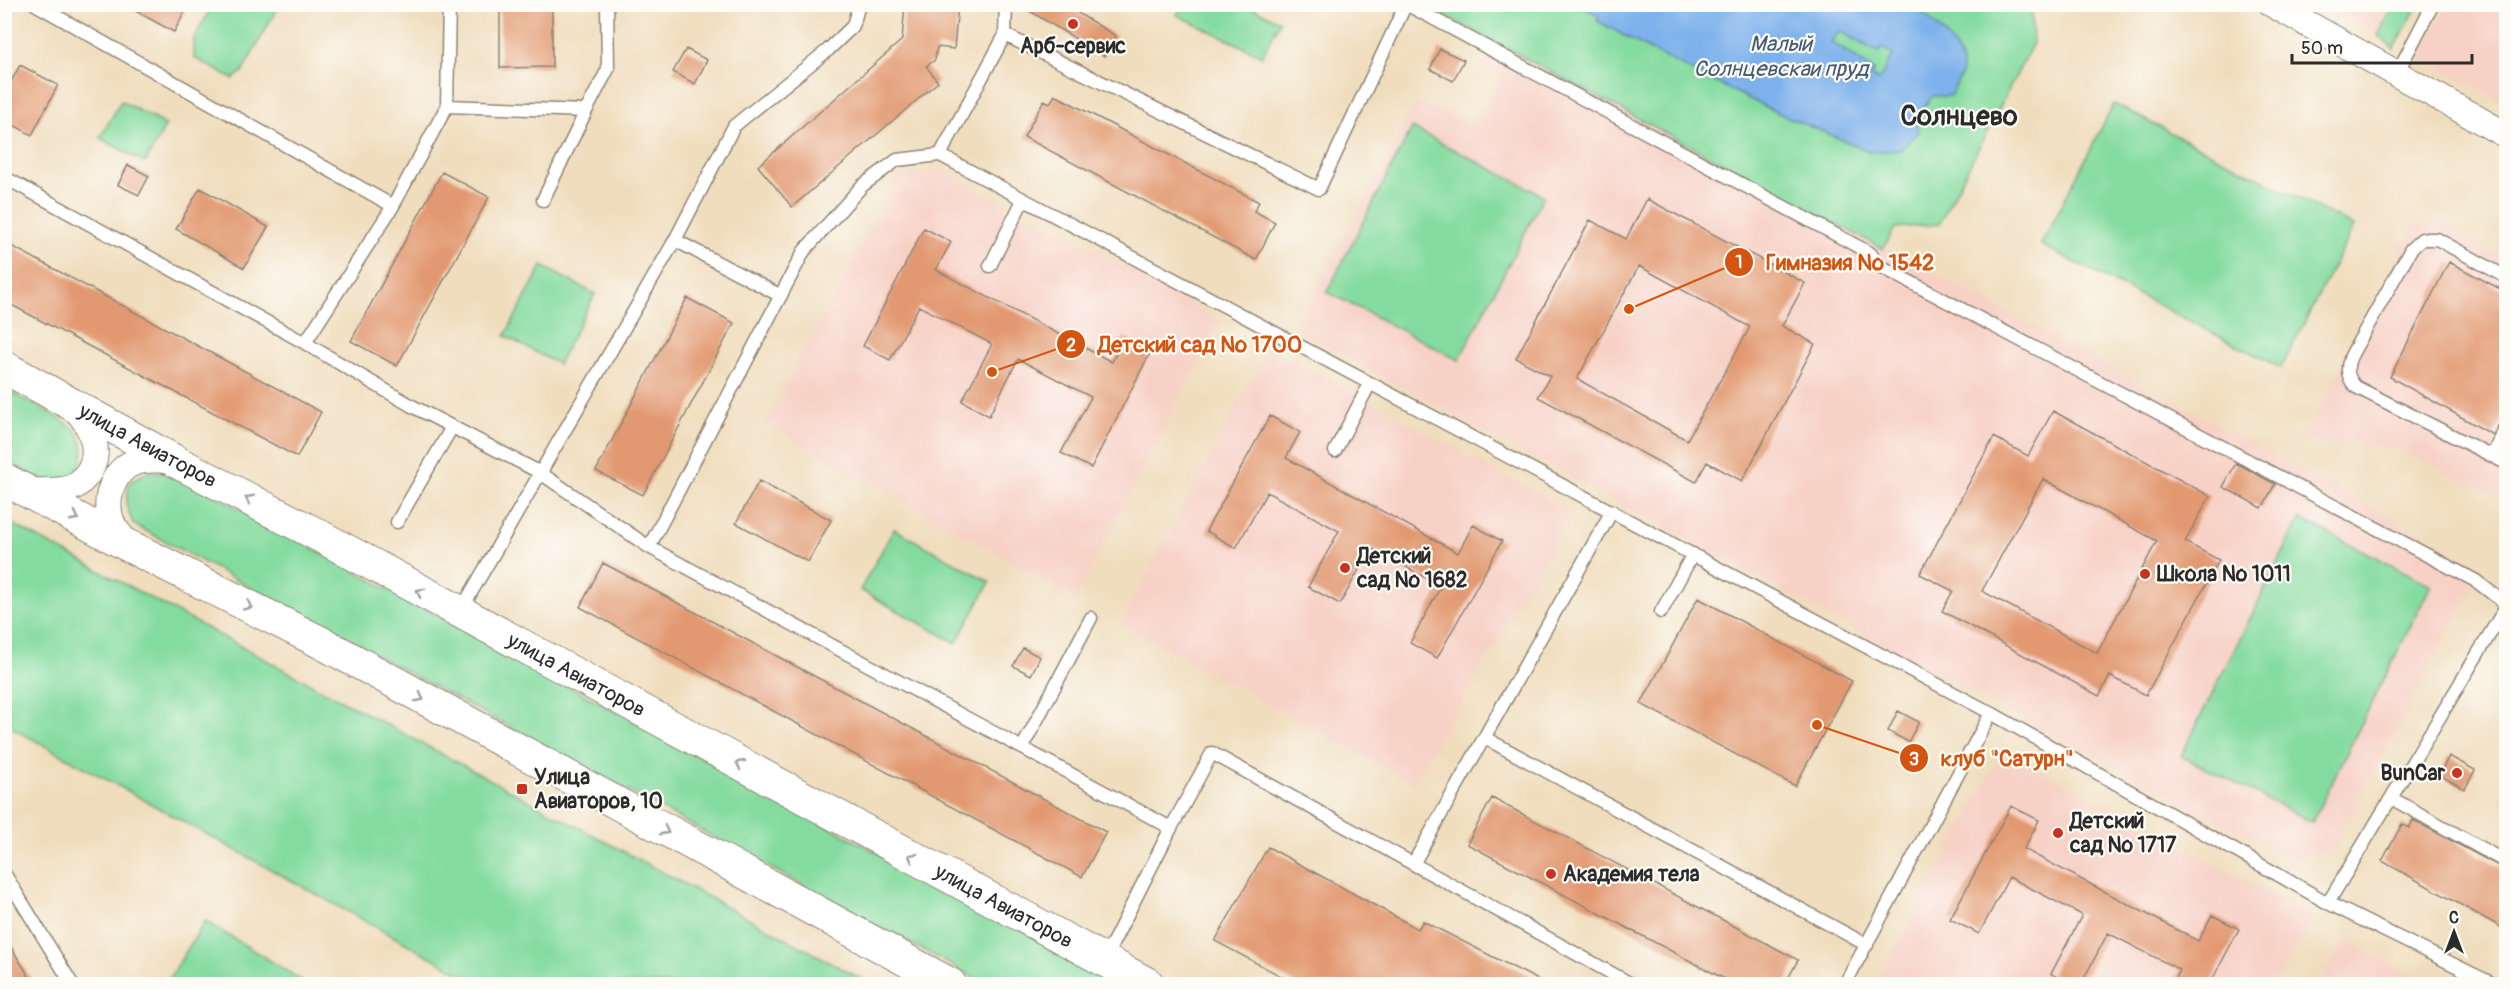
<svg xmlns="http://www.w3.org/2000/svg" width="2511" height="989" font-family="Pangolin,sans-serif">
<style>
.built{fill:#f7d1c6}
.green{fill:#84db9f;stroke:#588365;stroke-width:1.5}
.water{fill:#7db1eb;stroke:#546e8b;stroke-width:1.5;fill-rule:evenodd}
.building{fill:#e29971;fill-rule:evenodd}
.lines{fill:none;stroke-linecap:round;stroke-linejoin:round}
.service-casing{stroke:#8e8474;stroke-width:15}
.minor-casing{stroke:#8e8474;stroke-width:28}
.tertiary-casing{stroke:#8e8474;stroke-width:34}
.service{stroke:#fff;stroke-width:12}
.minor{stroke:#fff;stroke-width:26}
.tertiary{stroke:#fff;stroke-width:32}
.oneway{stroke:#a0a0a0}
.poi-dot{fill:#c8321e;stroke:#fdfcf7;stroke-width:2}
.labels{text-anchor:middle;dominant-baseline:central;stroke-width:4.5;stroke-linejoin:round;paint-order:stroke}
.poi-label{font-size:21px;font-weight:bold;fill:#2b2b2b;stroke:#fdfcf7;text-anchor:start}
.street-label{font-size:21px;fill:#2b2b2b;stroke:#fdfcf7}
.water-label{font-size:22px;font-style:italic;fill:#485a6e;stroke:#fdfcf7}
.district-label{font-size:27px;font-weight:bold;fill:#2b2b2b;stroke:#fdfcf7}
.leader{fill:none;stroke:#d5540f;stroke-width:2}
.callout-dot{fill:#d5540f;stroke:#fdfcf7;stroke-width:2}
.mark-label{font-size:18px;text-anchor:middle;font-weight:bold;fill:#fff}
.callout-label{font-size:22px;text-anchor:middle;font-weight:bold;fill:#d5540f;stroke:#fdfcf7;stroke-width:4.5;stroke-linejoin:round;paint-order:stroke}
</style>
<rect width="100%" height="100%" fill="#fdfcf7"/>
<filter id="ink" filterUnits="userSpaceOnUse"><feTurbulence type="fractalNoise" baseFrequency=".0167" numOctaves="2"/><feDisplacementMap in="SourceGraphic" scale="12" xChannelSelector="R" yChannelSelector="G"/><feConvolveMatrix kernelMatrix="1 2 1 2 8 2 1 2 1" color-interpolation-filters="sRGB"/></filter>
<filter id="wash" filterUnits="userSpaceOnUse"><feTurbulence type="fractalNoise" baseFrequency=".008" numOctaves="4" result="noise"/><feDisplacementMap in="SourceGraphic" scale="24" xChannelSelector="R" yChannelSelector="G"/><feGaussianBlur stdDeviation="1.35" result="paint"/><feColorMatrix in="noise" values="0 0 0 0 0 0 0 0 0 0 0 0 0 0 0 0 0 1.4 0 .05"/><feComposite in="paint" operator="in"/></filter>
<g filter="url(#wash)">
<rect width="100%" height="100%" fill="#f0ddbd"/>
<!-- built -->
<path class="built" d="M2319 5H2392L2378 36Z
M2448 5H2506V104L2419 58Z
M1498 39 2483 567 2332 850 2295 860 2007 711 1295 330 1417 102 1478 126 1500 76 1483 67Z
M941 170 1175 292 1219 322 1075 598 765 423 897 178Z
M2438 219 2506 260V500L2396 448 2302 442 2412 227Z
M1268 347 1573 512 1413 783 1121 624Z
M2003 750 2313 917 2276 984H1876Z
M2345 940 2429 984H2321Z"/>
<!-- green -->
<path class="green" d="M213 5H279L242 72 233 79 194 58V38Z
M1182 5H1246L1280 21 1262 56 1177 15Z
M1425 5H2031L2033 43 1939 224 1895 228 1883 249Z
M2392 5H2418L2394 49 2378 36Z
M121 101 166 125 145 163 100 138Z
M2114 104 2354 226 2281 368 2041 245Z
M1412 128 1544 196 1459 360 1327 292Z
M542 266 595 294 558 364 505 336Z
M4 389C19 397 68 420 76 431 92 452 79 485 50 482 41 481 13 463 5 458Z
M148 471 171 472 1121 984H986L133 524 126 504 129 483Z
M2300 519 2431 585 2312 822 2181 756Z
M4 520H5L871 984H480L5 724Z
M894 529 990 582 956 643 860 590Z
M205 921 308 984H166Z"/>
<!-- water -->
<path class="water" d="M1580 5H1912C1928 16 1965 49 1962 70 1961 78 1954 88 1950 96H1933L1917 115 1919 132 1900 150 1871 152 1778 113 1660 55 1597 21 1599 16ZM1839 31 1879 53 1883 48 1893 55 1879 80 1871 76 1874 70 1831 42Z"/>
<g id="blocks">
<!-- building -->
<path class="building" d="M123 4H189L174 32Z
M500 4H552V67L500 68Z
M905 4H958L954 49 937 47 935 60 926 66 938 82 792 207 758 166 902 40Z
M1018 4H1063L1116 36 1104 56Z
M686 49 707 60 695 84 673 72Z
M1440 49 1464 60 1453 81 1430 69Z
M20 65 58 85 32 135 4 120V95Z
M1055 95 1259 202 1254 211 1275 222 1256 260 1024 137 1044 100 1050 103Z
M128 165 149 176 139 195 118 185Z
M442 172 489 197 397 366 351 341Z
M200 188 268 227 244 268 176 229Z
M1647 199 1805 283 1782 326 1815 344 1742 481 1707 462 1696 482 1538 397 1550 376 1516 358 1590 220 1626 239ZM1639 266 1750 327 1687 440 1577 379Z
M924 228 951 242 936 270 1112 362 1124 337 1151 351 1091 468 1061 453 1091 397 1018 359 989 416 962 401 992 344 919 306 890 360 863 346Z
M4 242 321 412 297 457 4 301Z
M2449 262 2506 292V413L2493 435 2390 377Z
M687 298 734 323 643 495 596 471Z
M2053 411 2210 496 2185 542 2219 560 2146 695 2110 676 2099 696 1942 611 1953 591 1920 574 1994 437 2028 456ZM2043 479 2157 541 2097 653 1982 591Z
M1270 416 1300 432 1286 458 1458 553 1473 525 1502 541 1437 658 1410 643 1441 586 1371 548 1340 604 1308 587 1339 531 1267 492 1236 548 1206 531Z
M2236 463 2275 484 2262 508 2223 487Z
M759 481 831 520 808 562 736 523Z
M603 563 1106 832 1082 877 580 607Z
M1698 598 1852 681 1795 786 1641 704Z
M1023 648 1040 657 1031 675 1013 666Z
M1898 711 1919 722 1908 742 1888 731Z
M2449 756 2475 770 2465 789 2439 775Z
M1492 798 1798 960 1785 984H1734L1467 844Z
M2011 806 2039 820 2024 849 2198 941 2212 915 2239 929 2210 984H2173L2180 970 2108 933 2081 984H2072L2051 974 2082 915 2009 877 1979 934 1950 919Z
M2413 820 2506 870V930L2382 861 2402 824 2409 828Z
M1268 847 1418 929 1423 921 1546 984H1296L1215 941Z
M4 936 34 984H4Z"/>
</g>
</g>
<g filter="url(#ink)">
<use href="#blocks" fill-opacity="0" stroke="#8e8474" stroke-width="1.5"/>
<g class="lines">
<!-- service casing -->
<g class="service-casing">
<path id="service" d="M35 4 393 206
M1406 4 1870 253 1880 266 2476 581 2506 604
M1005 35 1006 4
M2397 73 2433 4
M447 106 586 111 608 69 607 4
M940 155 1005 35 1319 189 1406 4
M4 177 305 343 412 406 539 472 649 547
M543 200 586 111
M675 240 734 126 828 50 853 26 859 4
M990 266 1023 200
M2506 277 2437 239H2422L2411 249 2353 352C2346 365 2345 376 2356 387L2506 463
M305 343 393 206 447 106 449 4
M1335 451 1369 385
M2492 456 2506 427
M397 522 452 427
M461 610 675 240 781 296
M1661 612 1693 554
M1485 738 1867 945
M1022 748 1091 618
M2391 798 2506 607
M1171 828 649 547 804 251 862 186 897 160 940 155 1991 713 2328 903 2493 984
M1413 864 1612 511
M4 873 72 984
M2328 903 2391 798 2506 862
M1104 960 1171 828 1212 753 1631 984
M1845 984 1991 713"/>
</g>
<!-- minor casing -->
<g class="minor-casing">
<path id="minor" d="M2272 4 2506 135
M26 491C41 491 59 493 73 487 77 486 81 481 84 478 105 455 92 425 73 406
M129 546C124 539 115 531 112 523 103 502 112 470 135 462 147 458 161 460 173 460"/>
</g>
<!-- tertiary casing -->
<g class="tertiary-casing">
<g id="tertiary">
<path id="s1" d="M4 367 173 460 318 535 1148 984"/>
<path d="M4 479 129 546 322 643 950 984"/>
</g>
</g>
<!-- service -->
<use href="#service" class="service"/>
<!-- minor -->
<use href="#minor" class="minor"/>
<!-- tertiary -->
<use href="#tertiary" class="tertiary"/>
</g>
<!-- one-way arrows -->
<defs><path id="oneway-chevron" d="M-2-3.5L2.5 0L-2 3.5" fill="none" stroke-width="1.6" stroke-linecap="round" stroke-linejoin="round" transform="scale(1.5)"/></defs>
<g class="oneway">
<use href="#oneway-chevron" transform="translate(249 499) rotate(-153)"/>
<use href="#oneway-chevron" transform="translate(75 517) rotate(28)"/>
<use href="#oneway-chevron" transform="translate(420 592) rotate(-152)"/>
<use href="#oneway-chevron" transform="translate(248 606) rotate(27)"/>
<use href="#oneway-chevron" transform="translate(420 698) rotate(28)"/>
<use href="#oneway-chevron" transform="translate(740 764) rotate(-151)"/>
<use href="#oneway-chevron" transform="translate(665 831) rotate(28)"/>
<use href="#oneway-chevron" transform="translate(912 857) rotate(-151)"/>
</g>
</g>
<!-- markers -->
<g class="poi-dot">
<circle cx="1073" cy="24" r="6"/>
<circle cx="1345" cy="568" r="6"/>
<circle cx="2145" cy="574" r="6"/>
<circle cx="2457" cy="773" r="6"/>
<rect x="516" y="783" width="12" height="12" rx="3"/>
<circle cx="2058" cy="833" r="6"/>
<circle cx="1551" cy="874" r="6"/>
</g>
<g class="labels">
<!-- poi labels -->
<g class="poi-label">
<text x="1073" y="46" text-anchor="middle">Арб-сервис</text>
<text x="1357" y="556">Детский<tspan x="1357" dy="24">сад № 1682</tspan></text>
<text x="2157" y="574">Школа № 1011</text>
<text x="2445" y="773" text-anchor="end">BunCar</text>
<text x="534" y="777">Улица<tspan x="534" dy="24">Авиаторов, 10</tspan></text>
<text x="2070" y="821">Детский<tspan x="2070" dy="24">сад № 1717</tspan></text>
<text x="1563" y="874">Академия тела</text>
</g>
<!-- street labels -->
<g class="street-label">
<text stroke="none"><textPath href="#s1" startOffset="164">улица Авиаторов</textPath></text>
<text stroke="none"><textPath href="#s1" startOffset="650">улица Авиаторов</textPath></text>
<text stroke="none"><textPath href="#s1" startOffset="1136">улица Авиаторов</textPath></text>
</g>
<!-- water labels -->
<g class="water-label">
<text x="1781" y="44">Малый<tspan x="1781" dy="25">Солнцевскаи пруд</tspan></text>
</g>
<!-- district labels -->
<g class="district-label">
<text x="1959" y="116">Солнцево</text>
</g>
</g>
<!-- callouts -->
<path class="leader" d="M1629 309L1739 262M992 372L1071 344M1817 725L1914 758"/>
<g class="callout-dot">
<circle cx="1629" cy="309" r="6"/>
<circle cx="992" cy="372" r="6"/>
<circle cx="1817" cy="725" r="6"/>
<circle cx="1739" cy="262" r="15"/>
<circle cx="1071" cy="344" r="15"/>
<circle cx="1914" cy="758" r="15"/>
</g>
<g class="mark-label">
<text x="1739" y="268">1</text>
<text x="1071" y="351">2</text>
<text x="1914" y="765">3</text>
</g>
<g class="callout-label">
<text x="1850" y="270">Гимназия № 1542</text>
<text x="1200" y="352">Детский сад № 1700</text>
<text x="2007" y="766">клуб "Сатурн"</text>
</g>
<!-- margin -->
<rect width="2511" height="989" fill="none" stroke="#fdfcf7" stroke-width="24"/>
<!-- north arrow -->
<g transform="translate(2454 932)" stroke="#fdfcf7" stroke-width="4.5" paint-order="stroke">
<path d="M0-4.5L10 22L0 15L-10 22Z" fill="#2b2b2b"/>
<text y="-9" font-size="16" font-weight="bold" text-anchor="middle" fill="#2b2b2b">С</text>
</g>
<!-- scale -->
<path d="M2292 54v9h180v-9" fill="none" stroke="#2b2b2b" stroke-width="3"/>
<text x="2301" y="54" font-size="18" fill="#2b2b2b" stroke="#fdfcf7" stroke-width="4.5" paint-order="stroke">50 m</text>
</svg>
